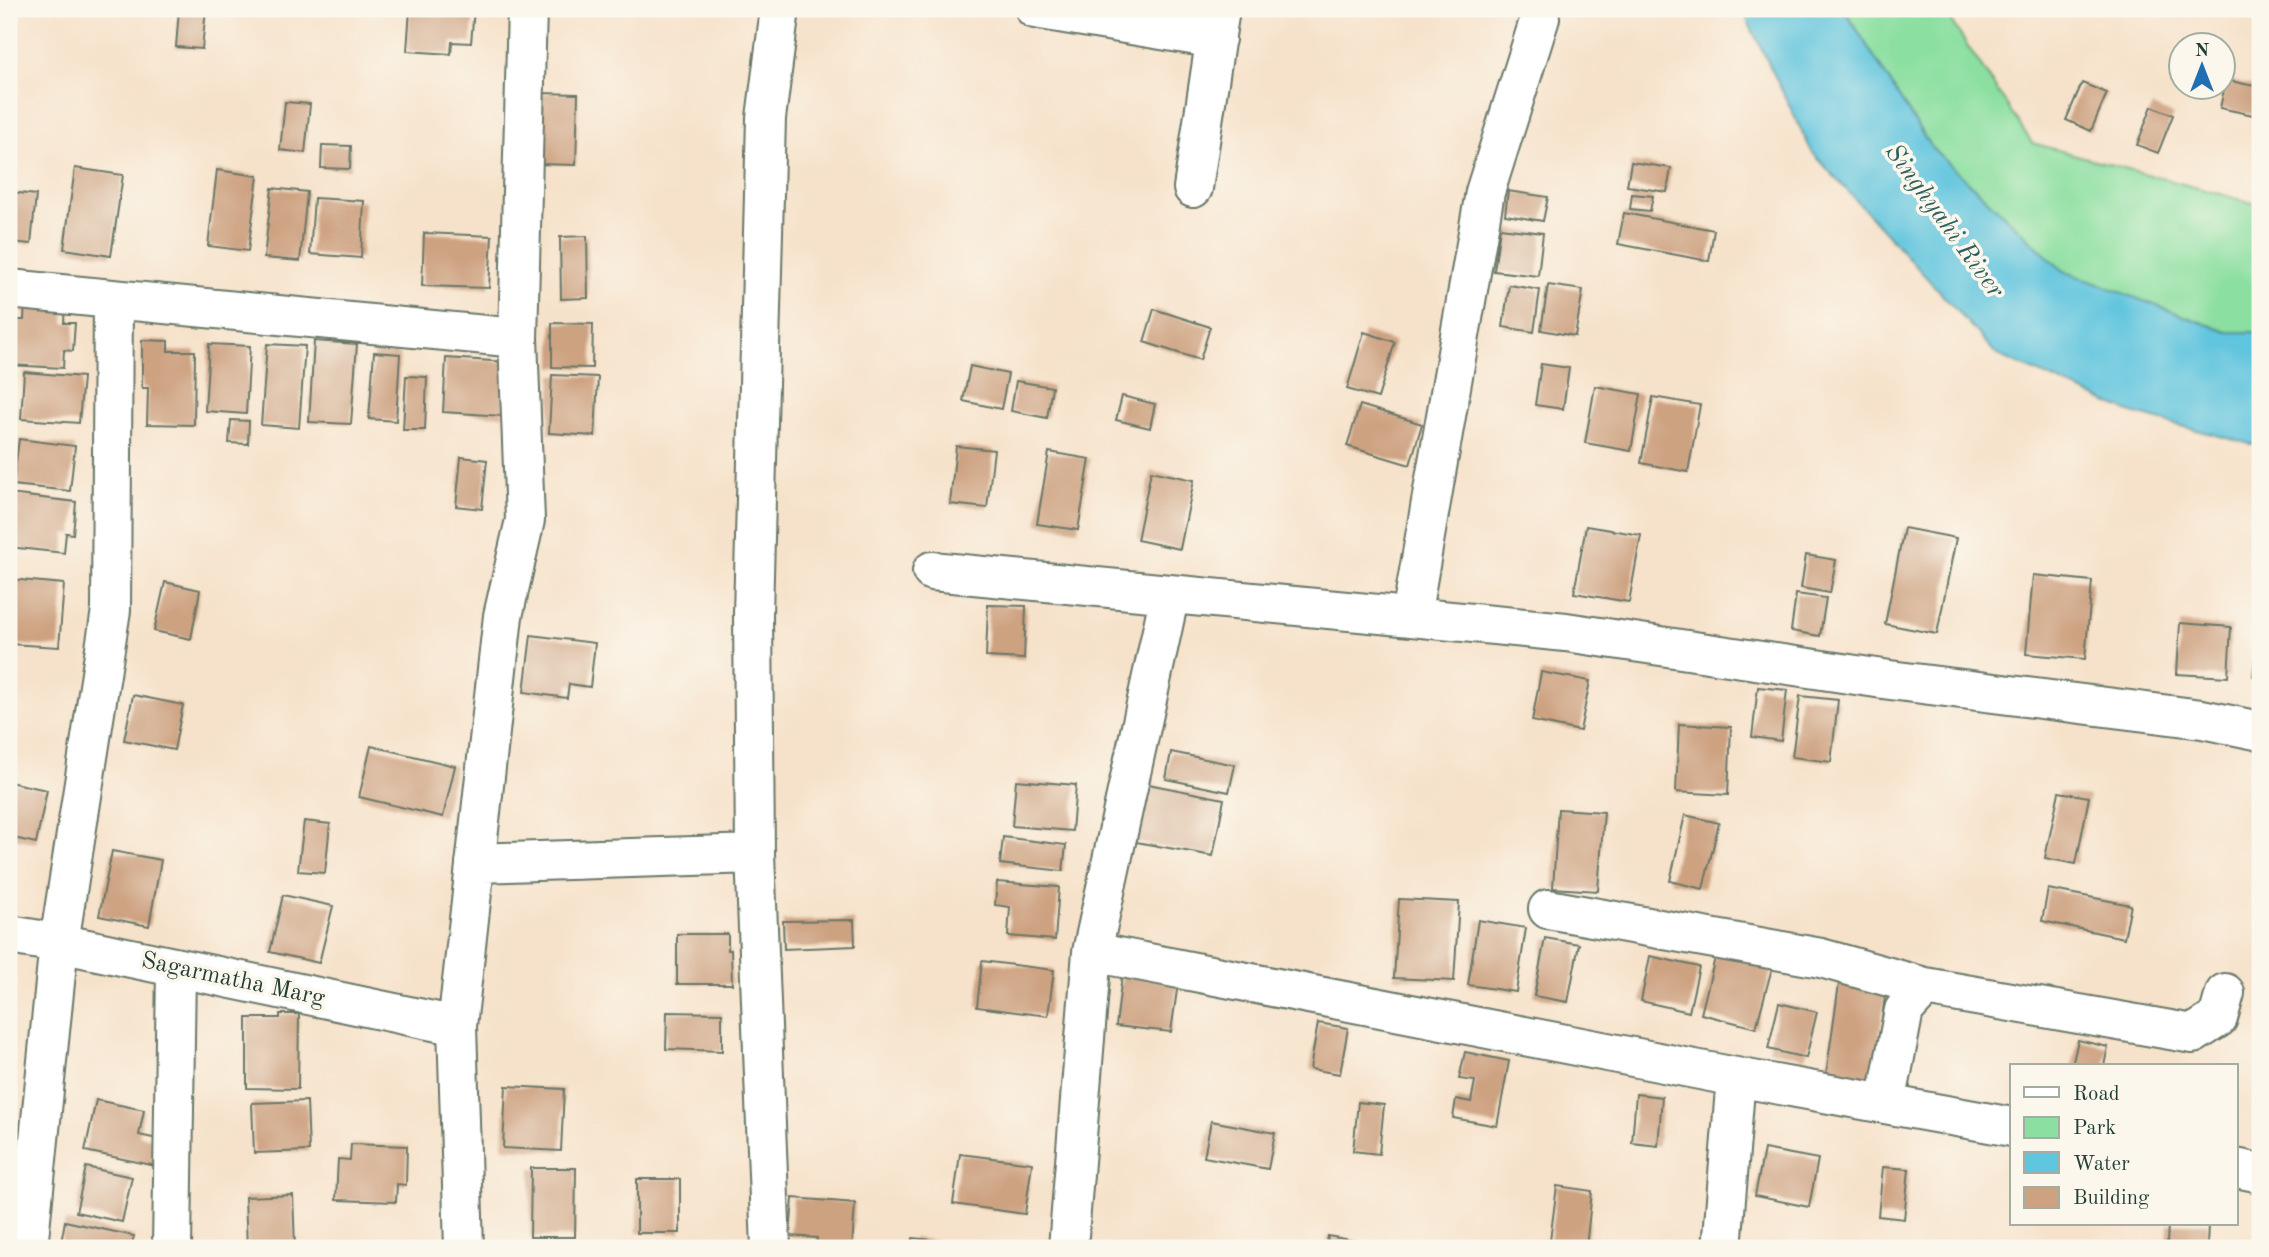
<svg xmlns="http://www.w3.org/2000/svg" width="2269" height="1257" font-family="'Old Standard TT',serif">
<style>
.green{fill:#8bdfa0;stroke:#558e6a;stroke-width:2}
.water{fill:#60c5de;stroke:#408189;stroke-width:2}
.building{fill:#cda281}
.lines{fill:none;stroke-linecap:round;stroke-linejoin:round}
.minor-casing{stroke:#6a7768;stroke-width:42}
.minor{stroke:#fff;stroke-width:38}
.labels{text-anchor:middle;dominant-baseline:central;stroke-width:7;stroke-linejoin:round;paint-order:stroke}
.street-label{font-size:24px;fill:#1f3d34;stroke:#fbf7ec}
.water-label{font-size:26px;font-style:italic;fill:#2f5f5e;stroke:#fbf7ec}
</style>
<rect width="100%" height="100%" fill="#fbf7ec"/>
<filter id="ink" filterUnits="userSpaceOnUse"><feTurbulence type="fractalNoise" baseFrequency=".0143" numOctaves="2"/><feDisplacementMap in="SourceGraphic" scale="14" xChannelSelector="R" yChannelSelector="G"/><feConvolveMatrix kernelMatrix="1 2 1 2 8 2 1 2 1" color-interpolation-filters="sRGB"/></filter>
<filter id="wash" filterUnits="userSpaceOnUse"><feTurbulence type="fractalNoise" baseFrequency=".00686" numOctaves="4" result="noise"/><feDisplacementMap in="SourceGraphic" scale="28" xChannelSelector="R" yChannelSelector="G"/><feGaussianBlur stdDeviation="1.57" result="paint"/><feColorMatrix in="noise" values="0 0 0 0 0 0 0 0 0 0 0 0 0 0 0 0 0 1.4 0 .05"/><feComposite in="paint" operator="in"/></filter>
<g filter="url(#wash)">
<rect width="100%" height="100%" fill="#f6e2ca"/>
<!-- green -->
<path class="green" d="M1844 9H1943L2032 143 2260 205V332H2227L2063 271 1930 146Z"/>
<!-- water -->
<path class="water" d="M1742 9H1844L1930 146 2063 271 2227 332H2260V444H2250L2132 413 1997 355 1812 152Z"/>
<g id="blocks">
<!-- building -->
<path class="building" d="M179 9H206L202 49 176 47Z
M410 9H474L471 43 452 42 451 54 407 51Z
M2226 80 2259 87 2253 115 2220 108Z
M2082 83 2107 93 2091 131 2066 120Z
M540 93 578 94 576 165 538 164Z
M285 102 310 104 305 153 280 150Z
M2152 106 2173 115 2158 153 2137 145Z
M322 145 351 146 350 169 321 168Z
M1631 162 1671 168 1667 192 1627 186Z
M75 168 123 175 111 256 64 249Z
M217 170 258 176 248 251 208 246Z
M272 188 307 192 300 261 264 258Z
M1508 191 1548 197 1543 221 1505 215Z
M10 192 36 195 31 244 9 242Z
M1632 194 1653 196 1650 211 1630 209Z
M314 198 364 201 361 258 310 254Z
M1624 213 1714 230 1709 261 1618 244Z
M1500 228 1543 233 1538 276 1494 271Z
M424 233 492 236 489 288 422 286Z
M587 236 588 298 561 299 560 237Z
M1509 285 1540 290 1534 332 1503 327Z
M1548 285 1583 290 1575 336 1541 330Z
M25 300 65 302 64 323H75L73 351 64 350 63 368 9 365V320H24Z
M1154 309 1210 327 1200 360 1144 342Z
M552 323 593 324 592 368 552 367Z
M1364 332 1395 342 1378 398 1347 389Z
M142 340 168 341V351H195L194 425 147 424 148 388H142Z
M314 341 357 344 351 424 309 422Z
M209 344 250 346 246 414 205 411Z
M267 344 305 346 299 428 261 425Z
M374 352 400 354 396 421 369 419Z
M446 358 507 362 503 416 443 412Z
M1541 364 1569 368 1563 409 1535 405Z
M970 366 1008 374 1001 409 963 401Z
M24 372 83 377 79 423 21 419Z
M552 375 598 377 595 436 549 433Z
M406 376 427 377 425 430H403Z
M1016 381 1052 387 1047 418 1011 411Z
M1595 386 1641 394 1631 451 1585 443Z
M1122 396 1155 404 1150 428 1116 420Z
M1653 397 1700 405 1688 472 1641 463Z
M1360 405 1422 424 1410 465 1347 446Z
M231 420 249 421 248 444 229 443Z
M19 439 75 446 70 491 13 485Z
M956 446 994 450 987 508 950 504Z
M1049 452 1090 459 1078 530 1037 524Z
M461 457 487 460 482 509 456 506Z
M1151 471 1194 480 1180 549 1137 540Z
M9 494 76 502 73 534 66 533 64 553 9 547Z
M1586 526 1641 535 1629 602 1574 593Z
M1904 528 1956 538 1937 634 1885 624Z
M1806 555 1836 560 1830 593 1801 588Z
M2033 575 2092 581 2085 659 2026 654Z
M9 579 64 584 59 647 9 644Z
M165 582 200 590 191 639 154 631Z
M1796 594 1826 598 1820 636 1791 631Z
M988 605 1026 606 1024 659 986 657Z
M2180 623 2231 627 2228 677 2177 674Z
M2257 632H2260V676H2253Z
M531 635 595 643 590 687 569 684 567 698 524 692Z
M1541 672 1590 681 1580 731 1532 721Z
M1758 687 1787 690 1781 741 1752 737Z
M133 695 183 705 174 750 124 740Z
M1800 696 1838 700 1831 762 1792 757Z
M1679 724 1731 727 1728 795 1676 792Z
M371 746 455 766 443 817 359 797Z
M1171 752 1235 765 1229 792 1166 779Z
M1016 780 1076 785 1072 831 1012 826Z
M9 782 47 790 36 843 9 837Z
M1148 784 1224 799 1213 856 1136 842Z
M2059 792 2089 797 2076 864 2045 858Z
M1558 809 1604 812 1598 891 1553 888Z
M1685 815 1719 823 1703 889 1670 881Z
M304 821 330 824 325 873 298 871Z
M1003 837 1066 845 1063 871 1000 864Z
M112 851 161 860 149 926 99 916Z
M997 882 1059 887 1055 940 1008 936 1010 907 995 905Z
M2048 889 2131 905 2124 938 2042 921Z
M283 895 333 906 319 963 270 952Z
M1399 899 1459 902 1454 981 1394 978Z
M854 920 855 946 784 949 783 921Z
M1478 920 1526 928 1516 992 1468 985Z
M677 934H728V950H731L732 984H677Z
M1545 938 1579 944 1568 1002 1534 996Z
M1716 954 1772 968 1756 1028 1701 1014Z
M1650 956 1699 967 1689 1012 1641 1001Z
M982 961 1054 970 1048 1016 977 1007Z
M1122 975 1178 983 1171 1032 1116 1026Z
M1839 984 1886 990 1873 1081 1826 1075Z
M1779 1003 1817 1012 1806 1058 1768 1049Z
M667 1012 722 1013V1051L666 1049Z
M280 1014H299L298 1089 247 1088V1018H280Z
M1318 1023 1348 1028 1340 1074 1310 1069Z
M2078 1040 2108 1047 2104 1066H2072Z
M1465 1052 1509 1061 1497 1126 1453 1118 1456 1099 1471 1102 1475 1081 1459 1079Z
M506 1086 564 1089 561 1151 503 1148Z
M1636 1094 1662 1097 1658 1146 1632 1143Z
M96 1100 144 1110 139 1135 162 1140 156 1166 85 1151Z
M307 1101 309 1151 254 1153 252 1103Z
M1358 1102 1384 1105 1379 1154 1353 1151Z
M1211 1121 1275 1133 1268 1169 1204 1157Z
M351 1144 407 1146 406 1185 397 1184 396 1202 336 1200 338 1159 350 1160Z
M1764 1149 1818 1159 1809 1207 1755 1196Z
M960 1154 1032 1163 1025 1214 953 1204Z
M86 1167 132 1177 122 1222 76 1212Z
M1883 1167 1909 1169 1904 1219 1878 1216Z
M531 1168H576L575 1237H530Z
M637 1179H680V1233H637Z
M1557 1186 1592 1191 1586 1248H1549Z
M293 1195 295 1247 247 1248 245 1197Z
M793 1198 855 1203 852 1248 816 1246 817 1238 790 1236Z
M65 1221 134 1236 131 1248H60Z
M2168 1224H2208L2207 1247 2167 1245Z
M1328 1236 1361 1242 1360 1248H1326Z
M913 1238 939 1241 938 1248H912Z"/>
</g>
</g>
<g filter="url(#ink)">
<use href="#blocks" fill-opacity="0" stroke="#6a7768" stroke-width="2"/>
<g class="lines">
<!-- minor casing -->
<g class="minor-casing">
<path id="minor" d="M1035 9 1216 39
M1193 188 1220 9
M9 289 518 338
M932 571 1566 632 1890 680 2202 719 2260 731
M1411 617 1485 192 1540 18
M475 863 755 854
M1548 909 1821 958 1925 987 2193 1034 2218 1018 2225 993
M9 935 59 943 457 1026
M1092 952 1736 1077 2012 1127
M1886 1104 1904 1010 1925 987
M2236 1168 2260 1173
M28 1248 59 943 111 610 113 299
M172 1248 176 969
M464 1248 457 1026 503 616 525 520 518 338 527 9
M771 1248 755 854 753 614 766 118 780 9
M1068 1248 1092 952 1170 594
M1722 1248 1736 1077"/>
</g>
<!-- minor -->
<use href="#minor" class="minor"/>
</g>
</g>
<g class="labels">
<!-- street labels -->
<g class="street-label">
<text transform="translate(233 980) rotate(12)">Sagarmatha Marg</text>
</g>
<!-- water labels -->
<g class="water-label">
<text transform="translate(1944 221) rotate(54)">Singhyahi River</text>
</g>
</g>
<!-- margin -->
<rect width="2269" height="1257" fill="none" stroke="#fbf7ec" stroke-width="35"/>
<!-- legend -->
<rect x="2010" y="1064" width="228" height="161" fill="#fbf7ec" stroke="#a3ada2" stroke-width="2"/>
<rect x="2024" y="1087" width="35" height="10" fill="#ffffff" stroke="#a3ada2" stroke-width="2"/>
<text x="2073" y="1100" font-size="21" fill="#1f3d34">Road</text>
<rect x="2024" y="1117" width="35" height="21" fill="#8bdfa0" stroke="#a3ada2" stroke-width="2"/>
<text x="2073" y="1134" font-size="21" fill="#1f3d34">Park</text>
<rect x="2024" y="1152" width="35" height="21" fill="#60c5de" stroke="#a3ada2" stroke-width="2"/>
<text x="2073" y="1170" font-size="21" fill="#1f3d34">Water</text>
<rect x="2024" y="1187" width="35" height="21" fill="#cda281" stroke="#a3ada2" stroke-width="2"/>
<text x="2073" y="1204" font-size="21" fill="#1f3d34">Building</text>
<!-- north arrow -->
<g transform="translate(2202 66)"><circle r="33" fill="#fbf7ec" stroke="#a3ada2" stroke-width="2"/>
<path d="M0-5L12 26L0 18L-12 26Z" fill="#1f6fb2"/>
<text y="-10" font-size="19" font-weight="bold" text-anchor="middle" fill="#1f3d34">N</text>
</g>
</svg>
